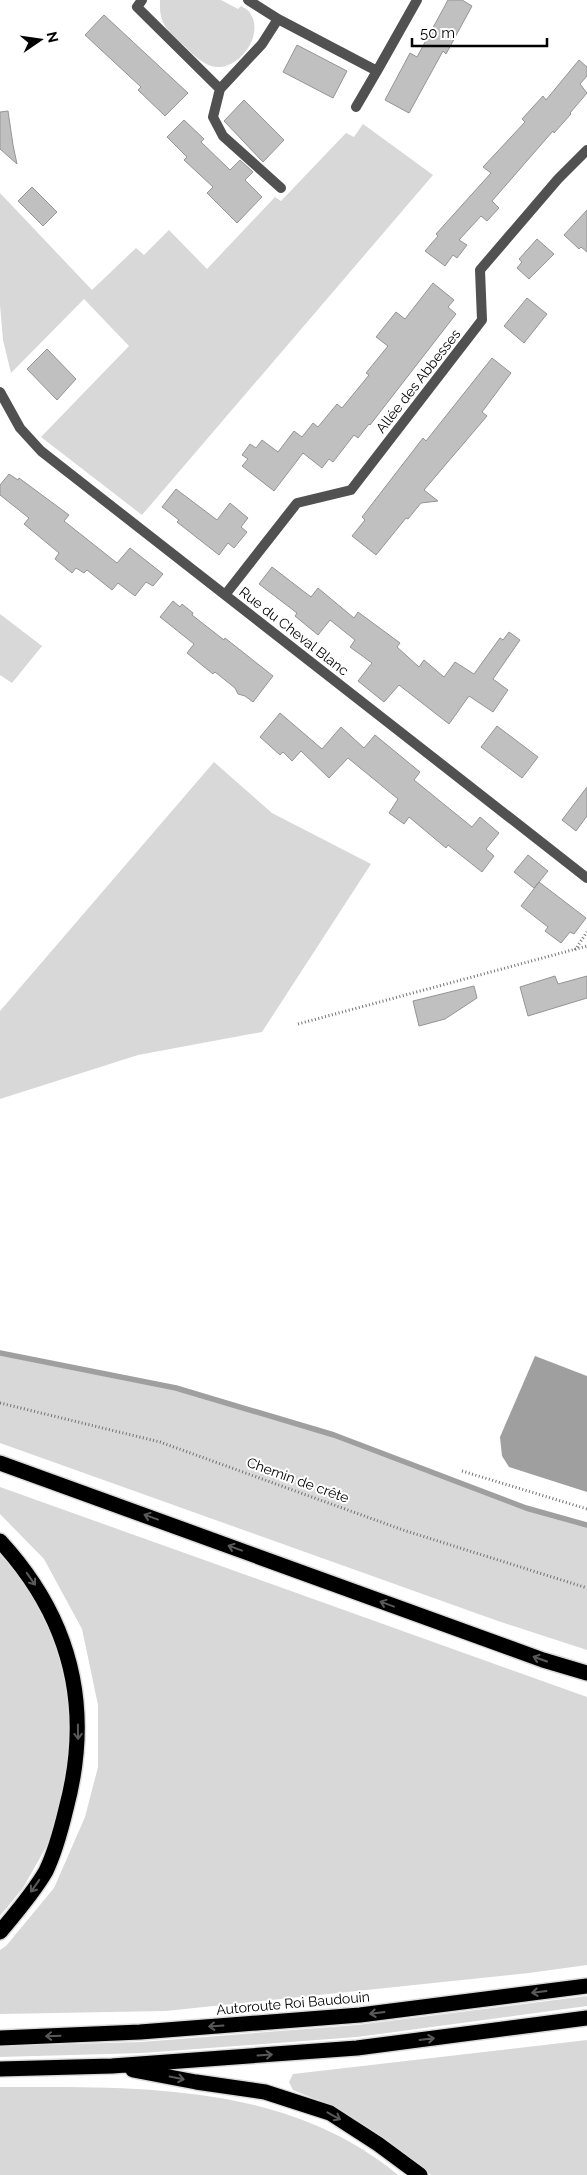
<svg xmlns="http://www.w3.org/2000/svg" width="587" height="2175" font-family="Raleway,sans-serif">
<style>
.green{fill:#d8d8d8}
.water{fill:#9f9f9f}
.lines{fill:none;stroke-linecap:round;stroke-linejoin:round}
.stream{stroke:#9f9f9f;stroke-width:5.5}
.building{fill:#c0c0c0;stroke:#959595}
.highway-casing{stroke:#dbdbdb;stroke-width:18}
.path{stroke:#737373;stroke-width:3;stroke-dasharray:1 2.5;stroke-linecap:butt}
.street{stroke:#515151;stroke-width:10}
.highway{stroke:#000;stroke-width:15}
.oneway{stroke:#595959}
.labels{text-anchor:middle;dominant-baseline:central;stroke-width:4;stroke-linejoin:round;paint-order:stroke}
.street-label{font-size:14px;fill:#000;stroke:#fff}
</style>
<rect width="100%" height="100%" fill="#fff"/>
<!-- green -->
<path class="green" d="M160 0H221L238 9 241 6C244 8 249 10 250 13 266 36 236 74 211 66 199 62 190 51 181 43 165 28 159 23 160 0Z
M363 124 433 175 142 515 41 437 129 346 84 299 11 373 3 340 0 305V193L92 290 136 248 144 255 169 230 207 269 275 197 281 201 346 133 354 137Z
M0 614 42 646 12 683 0 675Z
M214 762 272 813 371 864 262 1032 138 1055 0 1099V1011Z
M0 1353 176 1388 334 1434 526 1508 587 1525V1650L498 1621 0 1443Z
M0 1487 587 1697V1965L529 1973 166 2011 0 2014V1950L6 1946 54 1888 85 1817 98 1767V1705L82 1629 44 1559 0 1514Z
M0 1549 45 1611 69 1687 73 1734 59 1817 46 1847 23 1888 0 1916Z
M587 1996V2006L357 2037 143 2053 0 2057V2046L141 2042 357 2025Z
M587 2040V2175H431L383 2137 334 2107 293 2090 289 2082 293 2074Z
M0 2087C138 2087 285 2082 398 2175H0Z"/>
<!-- water -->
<path class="water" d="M535 1356 587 1376V1492L509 1467 502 1456 500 1437Z"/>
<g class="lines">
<!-- stream -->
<path class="stream" d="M0 1353 176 1388 334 1435 526 1508 587 1525"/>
</g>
<!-- building -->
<path class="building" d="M448 0H462L472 6 446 54 443 51 409 113 385 100 410 53 417 57Z
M104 15 188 93 165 116 138 90 141 87 85 35Z
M297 45 347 71 333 98 283 72Z
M579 60 587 67V76L580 84 587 93 570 113 571 114 554 133 553 131 492 201 499 208 487 221 481 216 459 240 467 245 457 258 453 255 445 266 425 251 438 236 436 234 491 173 483 167 525 122 522 119 543 96 546 100Z
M244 100 284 140 263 162 224 121Z
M8 111 13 145 17 164 0 149V112Z
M184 120 204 139 201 142 230 170 240 160 253 172 245 180 262 197 237 223 207 193 213 187 184 160 187 157 167 137Z
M32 187 57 212 43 226 18 201Z
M587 210V252L581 247 579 249 564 235Z
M537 239 554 254 529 279 517 268 522 262 519 259Z
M433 283 454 300 448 307 456 314 370 425 369 424 358 438 354 435 333 462 329 459 322 468 303 453 274 491 242 466 248 459 242 455 250 444 256 448 262 440 278 452 294 431 302 437 313 423 318 427 337 404 342 408 369 375 366 373 388 346 376 337 396 312 405 319Z
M527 298 547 314 524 343 504 326Z
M47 349 76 379 57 400 27 369Z
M492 358 511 373 482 412 487 416 424 490 438 501 421 503 408 519 406 518 376 555 352 536 365 520 362 517 423 438 426 441Z
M9 474 18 480 19 478 69 515 64 521 117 563 130 548 163 574 153 586 146 582 135 596 118 583 112 590 87 570 84 573 76 568 72 573 55 559 59 553 24 524 29 518 0 495V485Z
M176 489 217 520 230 503 248 518 241 527 247 532 234 548 228 543 219 555 177 522 179 520 162 507Z
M272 567 311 597 318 588 354 618 358 612 400 643 397 647 419 667 424 660 444 677 455 662 474 674 500 638 503 640 509 632 520 640 493 679 508 690 493 712 469 696 449 724 399 685 384 702 358 681 372 663 350 647 355 640 330 620 318 635 295 616 297 613 259 584Z
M173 601 180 607 182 604 193 613 192 615 224 640 225 638 273 676 253 702 245 696 238 694 235 688 215 672 213 674 187 653 194 644 160 617Z
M280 713 322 749 341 727 364 748 375 735 420 772 414 780 472 827 480 817 499 833 486 849 494 856 482 872 448 845 446 848 409 817 404 824 389 813 398 799 348 758 329 778 301 751 292 761 283 752 280 755 260 737Z
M497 726 538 757 522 778 481 747Z
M587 787V816L576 831 562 820Z
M528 855 548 871 534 888 514 872Z
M539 882 586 918 574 934 570 932 561 943 545 931 548 927 521 906Z
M555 976 558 984 587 976V998L528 1016 520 987Z
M474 986 477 998 445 1019 419 1026 413 1001Z"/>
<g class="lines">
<!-- highway casing -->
<g class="highway-casing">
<path id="highway" d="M0 1463 543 1660 587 1673
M0 1541C71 1618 93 1708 66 1809 61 1830 55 1852 46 1871 34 1892 16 1913 0 1932
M0 2038 140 2032 360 2015 587 1986
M0 2069 112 2066 357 2048 587 2018
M133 2070 196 2082 265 2092 330 2113 378 2144 420 2175"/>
</g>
<!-- path -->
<path class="path" d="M575 950 587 932
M298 1024 587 946
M0 1403 160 1442 403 1530 587 1588
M462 1471 587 1509"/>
<!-- street -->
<path class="street" d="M142 0 137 7 220 89
M248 0 278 19 377 71 417 0
M278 19 262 44 220 89 213 117 223 136 281 188
M356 107 377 71
M0 392 20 428 41 451 587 878
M225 595 297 503 351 490 482 320 480 270 558 179 587 150"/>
<!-- highway -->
<use href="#highway" class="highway"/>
</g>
<!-- one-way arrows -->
<defs><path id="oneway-shaft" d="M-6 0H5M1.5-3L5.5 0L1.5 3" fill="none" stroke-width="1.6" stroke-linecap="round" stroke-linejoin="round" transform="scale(1.25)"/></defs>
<g class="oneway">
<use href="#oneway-shaft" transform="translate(151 1517) rotate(-160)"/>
<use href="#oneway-shaft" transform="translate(235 1548) rotate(-160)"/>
<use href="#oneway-shaft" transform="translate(31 1579) rotate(55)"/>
<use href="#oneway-shaft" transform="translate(387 1604) rotate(-160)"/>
<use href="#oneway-shaft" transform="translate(540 1659) rotate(-161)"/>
<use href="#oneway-shaft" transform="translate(78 1732) rotate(89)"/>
<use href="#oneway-shaft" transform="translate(35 1886) rotate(125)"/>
<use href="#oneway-shaft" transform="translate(539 1992) rotate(173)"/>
<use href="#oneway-shaft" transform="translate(377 2013) rotate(173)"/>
<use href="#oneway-shaft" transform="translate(216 2026) rotate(176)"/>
<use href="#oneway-shaft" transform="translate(53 2036) rotate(178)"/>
<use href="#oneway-shaft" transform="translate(427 2039) rotate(-7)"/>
<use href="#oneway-shaft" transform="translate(265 2055) rotate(-4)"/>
<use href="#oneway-shaft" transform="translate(177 2078) rotate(11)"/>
<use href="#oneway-shaft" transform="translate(334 2116) rotate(29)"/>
</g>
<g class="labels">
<!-- street labels -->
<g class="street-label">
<text transform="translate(418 381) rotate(-52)">Allée des Abbesses</text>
<text transform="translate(294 631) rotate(38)">Rue du Cheval Blanc</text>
<text transform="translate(298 1480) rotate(20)">Chemin de crête</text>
<text transform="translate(293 2003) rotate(-5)">Autoroute Roi Baudouin</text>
</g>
</g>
<!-- north arrow -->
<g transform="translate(40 40) rotate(77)" stroke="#ffffff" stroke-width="4" paint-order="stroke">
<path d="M0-4L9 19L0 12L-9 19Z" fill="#000000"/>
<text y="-8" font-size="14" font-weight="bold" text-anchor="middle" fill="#000000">N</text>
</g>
<!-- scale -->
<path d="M412 38v8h135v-8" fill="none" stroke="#000000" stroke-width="2.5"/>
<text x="420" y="38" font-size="15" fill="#000000" stroke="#ffffff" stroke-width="4" paint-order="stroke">50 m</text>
</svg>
